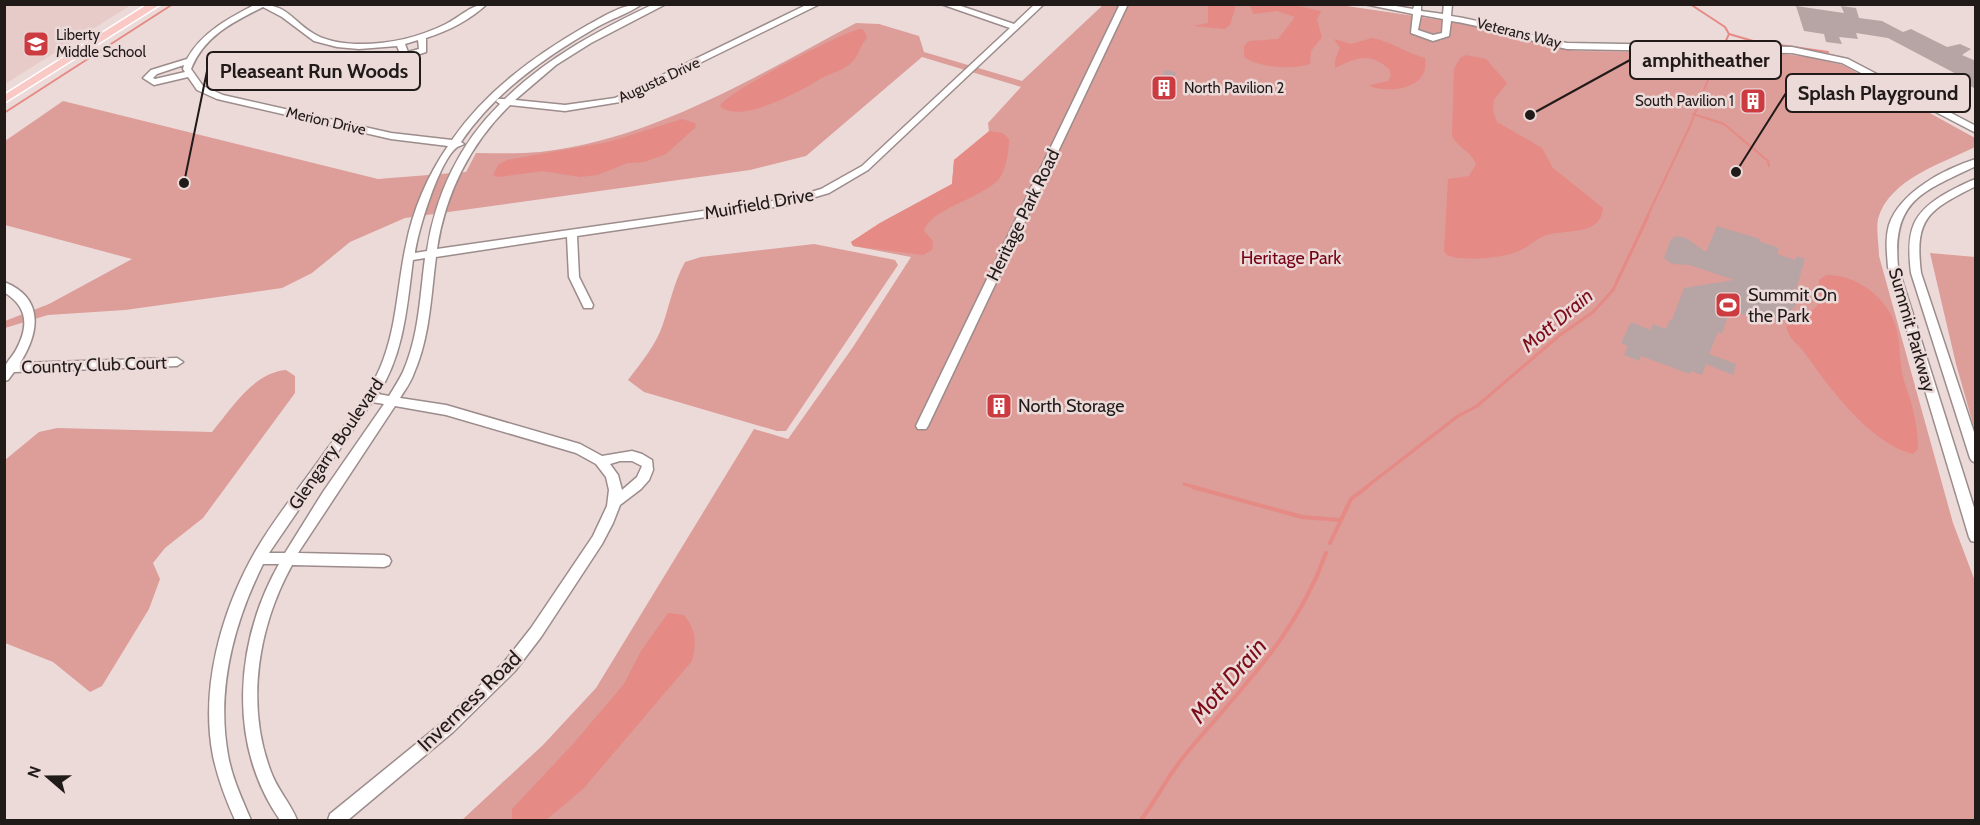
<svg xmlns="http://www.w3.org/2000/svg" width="1980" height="825" font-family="Cabin,sans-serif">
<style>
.built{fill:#e6cbc9}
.green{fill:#dd9d99}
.water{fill:#e58a85}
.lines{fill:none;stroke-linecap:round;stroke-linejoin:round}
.stream-far2{stroke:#e58a85;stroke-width:2}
.stream-far1{stroke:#e58a85;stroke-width:3}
.stream{stroke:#e58a85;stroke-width:4}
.building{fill:#b6a5a4}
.minor-casing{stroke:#9c8c8b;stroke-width:3}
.major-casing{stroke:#fff;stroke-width:3}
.minor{fill:#fff;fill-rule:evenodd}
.major{fill:#fac9c6;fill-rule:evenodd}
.labels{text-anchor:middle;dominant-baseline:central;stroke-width:5;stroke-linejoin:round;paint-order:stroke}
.far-street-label{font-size:15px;fill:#201a19;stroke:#ecdad9}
.far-poi-label{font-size:15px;fill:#201a19;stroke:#ecdad9;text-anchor:start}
.street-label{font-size:18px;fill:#201a19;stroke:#ecdad9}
.park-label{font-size:18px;fill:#740113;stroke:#ecdad9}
.poi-label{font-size:18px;fill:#201a19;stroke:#ecdad9;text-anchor:start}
.water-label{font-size:20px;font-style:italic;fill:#7b0c18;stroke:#ecdad9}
.near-street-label{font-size:21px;fill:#201a19;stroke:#ecdad9}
.near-water-label{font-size:24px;font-style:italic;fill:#7b0c18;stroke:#ecdad9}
.leader{fill:none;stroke:#201a19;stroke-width:2}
.callout-dot{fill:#201a19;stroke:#ecdad9;stroke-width:2}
.callout{fill:#ecdad9;stroke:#201a19;stroke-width:2}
.callout-label{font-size:20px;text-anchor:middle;font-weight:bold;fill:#201a19}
</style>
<rect width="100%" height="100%" fill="#ecdad9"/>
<!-- built -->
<path class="built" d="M5 4H131V5L5 84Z"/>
<!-- green -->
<path class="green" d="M1104 4 1340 5 1462 23 1554 48 1579 51 1775 53 1808 57 1843 65 1975 138V147C1943 163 1889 179 1878 219 1876 229 1879 245 1879 256L1953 523 1975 581V820H462L543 745 596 688 754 429 788 439 853 347 911 257 853 246 851 242 880 223 952 184 954 160 989 132 988 123 1021 87 922 57 806 156 750 170 405 218 350 242 312 273 282 288 125 310 48 315 5 328V321L49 304 132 259 5 225V141L63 101 378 179 466 172 476 153C497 153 518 154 540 152 655 139 756 76 856 23L879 24 919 36 924 52 1022 81Z
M814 244 895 260 898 265 786 431H777L644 392 628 380C641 363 656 345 663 324 670 303 674 282 685 262L701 257Z
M1930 253 1975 257V431L1956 364Z
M286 370 295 376V393L203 518 165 548 153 563 160 579 149 609 102 686 90 692 53 662 5 643V460L39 432 57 428 212 432C232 408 253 373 286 370Z"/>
<!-- water -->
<path class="water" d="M1208 5H1236L1230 25 1225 29 1193 26 1208 23Z
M1250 5H1293L1321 11 1317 20 1322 37 1311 51 1310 64C1292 70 1260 68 1244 57V46L1249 41 1278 39 1295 17 1277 11 1253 14Z
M860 29 864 30 867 38C860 45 859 55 853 61 844 71 830 73 820 79 801 91 740 125 720 106 725 93 843 32 860 29Z
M1372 38C1390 41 1406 53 1425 58 1430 88 1394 93 1372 87L1370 85 1388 81 1391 76 1389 69C1369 51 1356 58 1335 68V60L1340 48 1334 39 1351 44Z
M1466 55 1486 59 1507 83 1494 100 1493 111 1497 122 1542 148 1553 168 1603 208C1601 236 1566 229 1547 235 1537 238 1532 244 1523 249 1509 258 1461 262 1447 255L1444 251 1448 179 1469 176 1476 164C1471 151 1458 148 1452 136L1454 69 1460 58Z
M682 119 695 123 696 127 666 154 644 162 628 163 597 175 580 177 543 171 498 177 493 175 499 164 507 160 609 142Z
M989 131 1003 133 1009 139C1009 151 1006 170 999 179 983 198 929 209 924 231L933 241 932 250 923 255 853 246 851 242 880 223 952 184 954 160Z
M1826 275C1860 275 1892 301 1898 335 1900 351 1900 366 1904 381 1912 404 1918 424 1918 449L1913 454C1869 443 1829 387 1804 352 1797 343 1788 338 1786 326L1800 321 1817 306 1819 280Z
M668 613 684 615C696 631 697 641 692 661L583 789 546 820H512V809L573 744 624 684 641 651Z"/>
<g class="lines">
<!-- stream-far2 -->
<path class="stream-far2" d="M1690 4 1725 27 1729 34
M1729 34 1753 41 1828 52
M1724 45 1729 34
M4 113 173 4
M1693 114 1724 124 1768 161 1769 166
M1647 217 1690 126 1718 54"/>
<!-- stream-far1 -->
<path class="stream-far1" d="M1184 484 1198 488
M1365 488 1458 416 1477 406 1560 335 1593 312 1613 290 1648 216"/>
<!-- stream -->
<path class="stream" d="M1193 487 1302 517 1340 520
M1330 543 1351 499 1367 487
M1141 820C1157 799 1168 775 1185 755 1240 689 1296 637 1326 553"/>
</g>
<!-- building -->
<path class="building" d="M1796 6 1844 13 1841 6 1856 8 1859 18 1882 21 1903 32 1911 29 1947 47 1960 44 1971 49 1962 55 1976 61V89L1956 79 1962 77 1888 38 1856 33 1858 39 1839 37 1842 44 1826 42 1824 34 1804 31Z
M1165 70 1176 72 1167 93 1157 91Z
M1717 226 1760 239 1759 241 1779 248 1777 254 1795 260 1797 256 1805 259 1795 293 1797 302 1795 307 1783 316 1764 318 1729 312 1722 334 1718 332 1709 354 1736 364 1733 375 1706 364 1702 375 1691 371 1690 374 1641 356 1639 361 1624 355 1628 346 1621 343 1631 322 1650 330 1653 324 1666 329 1670 320H1672L1684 288 1734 280 1690 265 1672 264 1664 258 1671 239 1676 236 1686 238 1706 252Z
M1002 394 1012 415 996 419 986 398Z"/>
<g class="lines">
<!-- minor casing -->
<g class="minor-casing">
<path id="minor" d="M256 4C289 4 291 21 316 35 329 42 347 44 361 44 390 44 420 37 446 24 460 17 472 4 487 4 470 20 448 31 426 38V52L405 59 401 56 397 46 359 49 337 47 314 41 282 17 263 7C233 22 204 36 191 69L203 86 223 95 391 133 452 140C486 91 534 56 586 26 603 17 622 4 642 4 628 14 611 19 597 27 545 57 495 92 461 142L464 144C461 146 458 146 456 148 439 162 418 230 415 253L427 251C435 195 460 143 500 104L496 101 498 99H505C548 57 601 29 654 4H666L591 43 556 65 515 100 565 105 615 98 808 4H820L620 102 565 111 510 105C470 144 445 194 437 249L787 199 821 189 862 166 1010 28 941 4H955L1014 24 1035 4H1044L868 170 829 193 788 205 577 236 579 277 593 305 592 308H584L569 277 567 237 436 257C431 295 430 337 414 373 411 382 405 390 400 398L446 405 580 444 602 456 632 451 642 454 652 460 653 470 649 480 641 489 620 505 613 523 602 544 541 637 515 671 453 732 348 820H328L330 814 443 722 505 661 531 628 593 536 607 506 609 490 606 477 596 464 576 453 446 415 395 406 298 553 384 555 389 557 391 561 389 565 384 567 292 565C258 627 245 704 271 772 277 789 291 804 297 820H280C227 744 235 642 279 564H263C234 623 216 689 228 755 232 778 242 799 251 820H235C226 800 218 779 213 756 200 688 221 612 255 552 274 519 298 490 320 459 340 430 366 401 380 368 397 329 397 286 406 245 413 209 428 175 448 146L391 139 217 99 197 90 188 77 154 85 143 78 151 70 187 59C202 32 229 18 256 4ZM418 40 419 49 408 52 405 44ZM184 65 183 69 185 72 155 79 153 78 157 74ZM425 258C420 296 419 336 403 372 399 380 394 388 389 396L378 394C404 354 407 306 413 260ZM372 402 384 404 323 492 285 553H269ZM620 461H632L642 466 637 477 622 490 618 475 610 464Z
M1120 4H1128L928 426 926 429H918L916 426Z
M1364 4H1385L1413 9 1415 4H1421V11L1443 14 1444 4H1452L1451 16C1491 22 1528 36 1567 43L1792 47 1848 59 1976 126V133L1842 63 1792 53 1567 49C1528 41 1490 27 1451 21L1449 36 1433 41 1411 33 1413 14ZM1421 15 1443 19 1442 33 1433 35 1418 30Z
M1976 159V166C1922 192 1892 200 1898 267L1976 514V542L1971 541 1969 537 1888 267C1887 253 1885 239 1889 225 1900 192 1944 169 1976 159Z
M1976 179V186C1929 210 1914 217 1921 273L1976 438V463L1972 461 1970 458 1911 273C1906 231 1911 212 1950 191 1958 187 1967 182 1976 179Z
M4 282C45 298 39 333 20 363L177 358 183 362 177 366 14 372 8 380 4 381C4 377 4 371 5 367 7 361 13 356 16 350 29 326 28 307 4 292Z"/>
</g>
<!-- major casing -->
<g class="major-casing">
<path id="major" d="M148 4H161L4 103V95Z"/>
</g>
<!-- minor -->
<use href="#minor" class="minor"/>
<!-- major -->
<use href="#major" class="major"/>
</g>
<!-- icons -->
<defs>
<g id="school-square" transform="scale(1.35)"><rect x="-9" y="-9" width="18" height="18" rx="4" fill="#cb3b40" stroke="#ecdad9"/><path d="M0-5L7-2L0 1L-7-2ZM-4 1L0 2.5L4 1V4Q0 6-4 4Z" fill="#fff"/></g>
<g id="building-square" transform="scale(1.35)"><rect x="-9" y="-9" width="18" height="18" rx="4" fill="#cb3b40" stroke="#ecdad9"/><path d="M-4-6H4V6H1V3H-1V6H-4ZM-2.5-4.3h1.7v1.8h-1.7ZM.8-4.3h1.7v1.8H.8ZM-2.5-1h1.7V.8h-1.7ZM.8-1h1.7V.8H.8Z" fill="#fff"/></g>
<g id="stadium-square" transform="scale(1.35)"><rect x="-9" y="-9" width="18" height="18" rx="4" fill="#cb3b40" stroke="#ecdad9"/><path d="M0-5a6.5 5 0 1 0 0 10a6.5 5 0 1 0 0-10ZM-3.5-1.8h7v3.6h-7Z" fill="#fff"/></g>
</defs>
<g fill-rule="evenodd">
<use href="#school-square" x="36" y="44"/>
<use href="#building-square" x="1164" y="88"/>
<use href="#building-square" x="1753" y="101"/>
<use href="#stadium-square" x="1728" y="305"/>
<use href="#building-square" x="999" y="406"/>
</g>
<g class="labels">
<!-- far-street labels -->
<g class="far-street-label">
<text transform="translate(1519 33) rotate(14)">Veterans Way</text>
<text transform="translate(659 80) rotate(-25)">Augusta Drive</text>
<text transform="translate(326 121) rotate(13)">Merion Drive</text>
</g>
<!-- far-poi labels -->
<g class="far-poi-label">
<text x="56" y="35">Liberty<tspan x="56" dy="17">Middle School</tspan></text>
<text x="1184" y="88">North Pavilion 2</text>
<text x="1734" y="101" text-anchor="end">South Pavilion 1</text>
</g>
<!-- street labels -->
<g class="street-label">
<text transform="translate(759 204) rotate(-10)">Muirfield Drive</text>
<text transform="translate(1023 215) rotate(-64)">Heritage Park Road</text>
<text transform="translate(1912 330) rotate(74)">Summit Parkway</text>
<text transform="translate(94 365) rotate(-2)">Country Club Court</text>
<text transform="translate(336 444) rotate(-56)">Glengarry Boulevard</text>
</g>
<!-- park labels -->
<g class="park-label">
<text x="1291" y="258">Heritage Park</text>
</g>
<!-- poi labels -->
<g class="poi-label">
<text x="1748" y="295">Summit On<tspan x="1748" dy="21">the Park</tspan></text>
<text x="1018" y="406">North Storage</text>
</g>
<!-- water labels -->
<g class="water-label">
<text transform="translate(1557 320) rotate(-40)">Mott Drain</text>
</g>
<!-- near-street labels -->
<g class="near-street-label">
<text transform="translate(469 701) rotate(-44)">Inverness Road</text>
</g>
<!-- near-water labels -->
<g class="near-water-label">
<text transform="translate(1228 680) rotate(-49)">Mott Drain</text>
</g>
</g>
<!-- callouts -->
<path class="leader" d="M1530 115L1630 60M184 183L207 71M1736 172L1786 93"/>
<g class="callout-dot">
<circle cx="1530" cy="115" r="6"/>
<circle cx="184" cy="183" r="6"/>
<circle cx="1736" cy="172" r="6"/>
</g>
<g class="callout">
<rect x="1630" y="41" width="151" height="38" rx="6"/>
<rect x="207" y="52" width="213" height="38" rx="6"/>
<rect x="1786" y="74" width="184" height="38" rx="6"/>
</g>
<g class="callout-label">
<text x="1706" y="67">amphitheather</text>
<text x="314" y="78">Pleaseant Run Woods</text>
<text x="1878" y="100">Splash Playground</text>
</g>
<!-- border -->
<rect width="1980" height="825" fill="none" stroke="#201a19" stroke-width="12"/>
<!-- north arrow -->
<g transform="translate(48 777) rotate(290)" stroke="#ecdad9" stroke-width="4.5" paint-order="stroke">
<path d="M0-4.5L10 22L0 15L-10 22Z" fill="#201a19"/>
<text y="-9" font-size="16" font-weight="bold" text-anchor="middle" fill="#201a19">N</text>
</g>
</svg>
